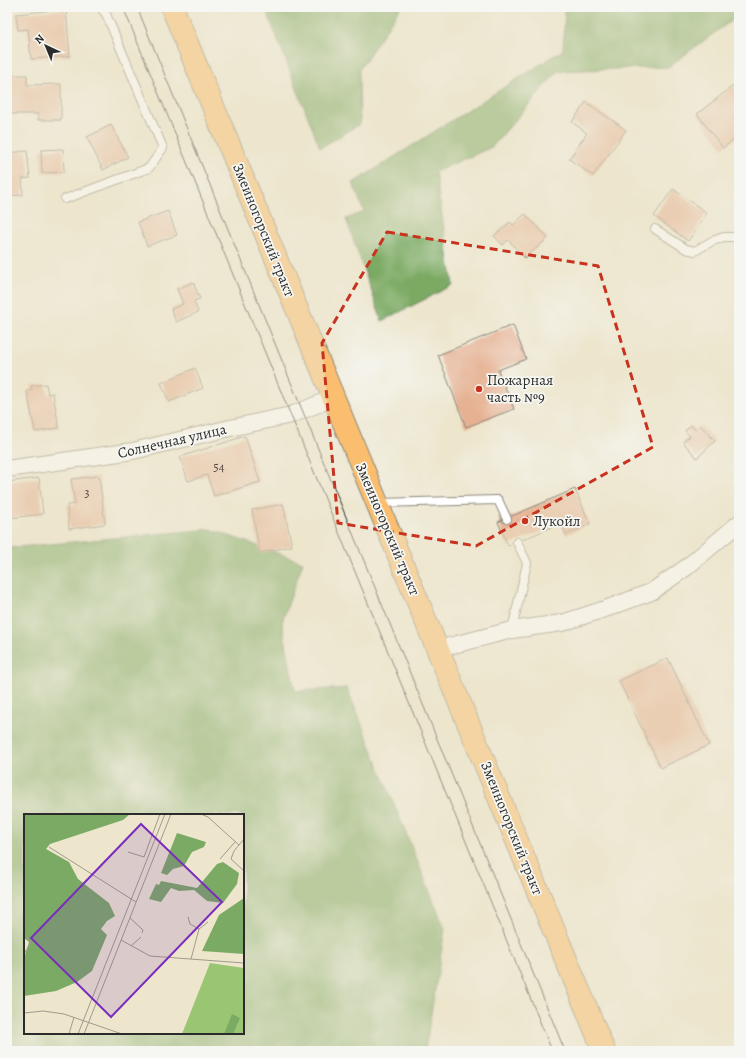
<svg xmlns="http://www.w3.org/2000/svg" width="746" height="1058" font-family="Alegreya,serif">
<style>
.forest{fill:#7baa64;stroke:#536a48;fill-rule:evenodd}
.building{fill:#e6b192}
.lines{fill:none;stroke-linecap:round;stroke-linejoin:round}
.service-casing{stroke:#8c887c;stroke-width:10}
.minor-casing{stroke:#8c887c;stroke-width:18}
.trunk-casing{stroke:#8c887c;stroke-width:24}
.service{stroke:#fff;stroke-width:8}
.minor{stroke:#fff;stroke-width:16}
.trunk{stroke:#fabe6e;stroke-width:22}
.tram{stroke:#2b2b2b;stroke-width:1}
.marked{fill:none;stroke:#c8321e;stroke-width:3;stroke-dasharray:8 5;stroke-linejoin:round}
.poi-dot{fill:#c8321e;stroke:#f6f6f2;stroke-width:1.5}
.labels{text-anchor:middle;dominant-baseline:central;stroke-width:3.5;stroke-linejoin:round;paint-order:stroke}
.number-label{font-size:13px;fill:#5a4c45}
.street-label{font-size:15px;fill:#2b2b2b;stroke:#f6f6f2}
.poi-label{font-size:15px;fill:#2b2b2b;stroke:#f6f6f2;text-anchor:start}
.inset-road{fill:none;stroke:#9f9b8c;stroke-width:1}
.view{fill:#7b2cbf;fill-opacity:0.15;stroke:#7b2cbf;stroke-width:2}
.inset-edge{fill:none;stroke:#2b2b2b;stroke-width:2}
</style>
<rect width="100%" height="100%" fill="#f6f6f2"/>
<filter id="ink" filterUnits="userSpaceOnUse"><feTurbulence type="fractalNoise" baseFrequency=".025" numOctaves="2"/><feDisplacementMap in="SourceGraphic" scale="8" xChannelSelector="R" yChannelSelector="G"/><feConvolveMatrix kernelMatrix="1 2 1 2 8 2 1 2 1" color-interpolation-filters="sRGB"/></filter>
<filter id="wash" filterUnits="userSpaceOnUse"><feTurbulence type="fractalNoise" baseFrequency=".012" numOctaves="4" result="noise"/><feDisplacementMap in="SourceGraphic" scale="16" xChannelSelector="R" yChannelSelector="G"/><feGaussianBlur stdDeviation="0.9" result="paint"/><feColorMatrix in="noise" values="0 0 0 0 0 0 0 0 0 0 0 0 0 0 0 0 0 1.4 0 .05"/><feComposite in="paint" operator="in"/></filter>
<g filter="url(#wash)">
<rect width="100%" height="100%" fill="#ede6cd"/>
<!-- forest -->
<path class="forest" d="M265 7H401L359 70 360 124 320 148Z
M565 7H739V15L668 67 558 71 492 147 435 172 453 285 382 321 346 219 364 212 353 183 563 50Z
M210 529 303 562 282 622 295 691 347 688 445 929 425 1051H7V548ZM25 815H243V1033H25Z"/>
<g id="blocks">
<!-- building -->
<path class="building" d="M66 9 70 56 31 59 28 29 18 30 16 14Z
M7 75H27V85L61 84V120H38V114H7Z
M733 86 739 93V136L723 148 697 114Z
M586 102 626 130 593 176 569 159 587 133 572 122Z
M111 125 128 157 103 170 87 137Z
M63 149 64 172 42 173 41 150Z
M27 151 30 178 22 179 23 195 7 196V153Z
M673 189 707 213 688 241 654 216Z
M168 211 177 235 147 246 138 222Z
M525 214 548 238 525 258 508 240 503 245 494 236 510 222 513 225Z
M193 282 200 299 194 301 198 312 176 322 171 309 183 304 177 289Z
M513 325 526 359 498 370 514 409 466 427 438 355Z
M195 368 203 388 169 402 161 383Z
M46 384 48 394 53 393 59 428 35 432 27 391 32 390 31 386Z
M691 425 695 430 700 425 715 441 697 458 683 442 690 436 685 431Z
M245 436 260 482 214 496 207 475 188 481 180 457Z
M99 476 105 524 69 529 67 505 75 504 71 479Z
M39 478 43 514 10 518 7 482Z
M575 489 590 524 566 535 561 523 508 546 498 522Z
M283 504 292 546 260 553 252 510Z
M668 658 709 745 661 768 619 681Z"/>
</g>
</g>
<g filter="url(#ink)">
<use href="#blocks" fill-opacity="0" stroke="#8c887c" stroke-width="1"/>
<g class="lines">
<!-- service casing -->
<g class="service-casing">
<path id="service" d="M65 199 149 168 163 148 106 14 100 7
M655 229 686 249 695 251 712 241 724 237H739
M377 503 498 500 507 519
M512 630 527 563 517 542"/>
</g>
<!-- minor casing -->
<g class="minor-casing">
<path id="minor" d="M7 469 133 451 230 428 291 415 333 398
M438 649 512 630 562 623 608 608 651 592 687 567 739 523"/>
</g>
<!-- trunk casing -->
<g class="trunk-casing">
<path id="trunk" d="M172 7C315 355 460 703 604 1051"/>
</g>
<!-- service -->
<use href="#service" class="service"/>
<!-- minor -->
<use href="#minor" class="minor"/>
<!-- trunk -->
<use href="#trunk" class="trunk"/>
<!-- tram -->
<path class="tram" d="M123 7 552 1051
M137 7 565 1051"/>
</g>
</g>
<!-- marked area -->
<path d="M0 0H746V1058H0ZM387 232 598 266 653 447 476 546 338 523 322 343Z" fill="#ede6cd" fill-opacity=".55" fill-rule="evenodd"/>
<path class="marked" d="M387 232 598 266 653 447 476 546 338 523 322 343Z"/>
<!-- markers -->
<g class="poi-dot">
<circle cx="479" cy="389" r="4"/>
<circle cx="525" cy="521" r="4"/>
</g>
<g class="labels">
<!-- number labels -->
<g class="number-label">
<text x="219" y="466">54</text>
<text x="87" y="492">3</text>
</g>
<!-- street labels -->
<g class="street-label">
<text transform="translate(264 230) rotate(68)">Змеиногорский тракт</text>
<text transform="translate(172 441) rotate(-13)">Солнечная улица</text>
<text transform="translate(388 529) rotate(67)">Змеиногорский тракт</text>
<text transform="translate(512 828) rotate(68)">Змеиногорский тракт</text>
</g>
<!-- poi labels -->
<g class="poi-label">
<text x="487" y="380">Пожарная<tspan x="487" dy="17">часть №9</tspan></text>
<text x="533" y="521">Лукойл</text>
</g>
</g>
<!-- overview -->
<g transform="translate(24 814)">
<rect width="220" height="220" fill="#ede6cd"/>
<path d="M186 149 220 154V220H158Z" fill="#9ac572"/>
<path d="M0 0H106L99 6 26 30 22 35 45 48 54 65 85 89 91 102 83 107 77 115 83 121 68 157 53 168 32 177 0 182V144L5 128 0 124ZM153 19 182 28 180 33 168 38 160 52 149 55 143 61 137 59ZM199 48 215 59 213 70 199 89 183 87 170 76 155 77 147 74 137 88 125 85 132 70 135 71 137 67 173 74 193 50ZM220 84V140L178 137 195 101ZM208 200 216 204 209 220H200Z" fill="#7baa64"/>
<path class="inset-road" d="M177 0 184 3 215 31M220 25 210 37 207 45 220 57M25 33 112 88M104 38 120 43 136 0M196 45 211 28M164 103 166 110 175 115M106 104 119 116 118 119M0 119 7 128 0 140M97 126 126 142 220 149M107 132 117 123M167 145 175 115 184 108M0 199 19 197 40 200 98 220M45 220 50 203M54 220 141 0M60 220 147 0"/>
<path class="view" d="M117 10 198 88 87 203 7 124Z"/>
<rect width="220" height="220" class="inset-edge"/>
</g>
<!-- margin -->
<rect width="746" height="1058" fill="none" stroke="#f6f6f2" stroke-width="24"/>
<!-- north arrow -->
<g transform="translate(46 46) rotate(316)" stroke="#f6f6f2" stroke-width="3" paint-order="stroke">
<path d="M0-3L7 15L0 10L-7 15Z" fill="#2b2b2b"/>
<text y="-6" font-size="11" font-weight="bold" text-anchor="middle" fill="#2b2b2b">N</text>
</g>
</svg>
